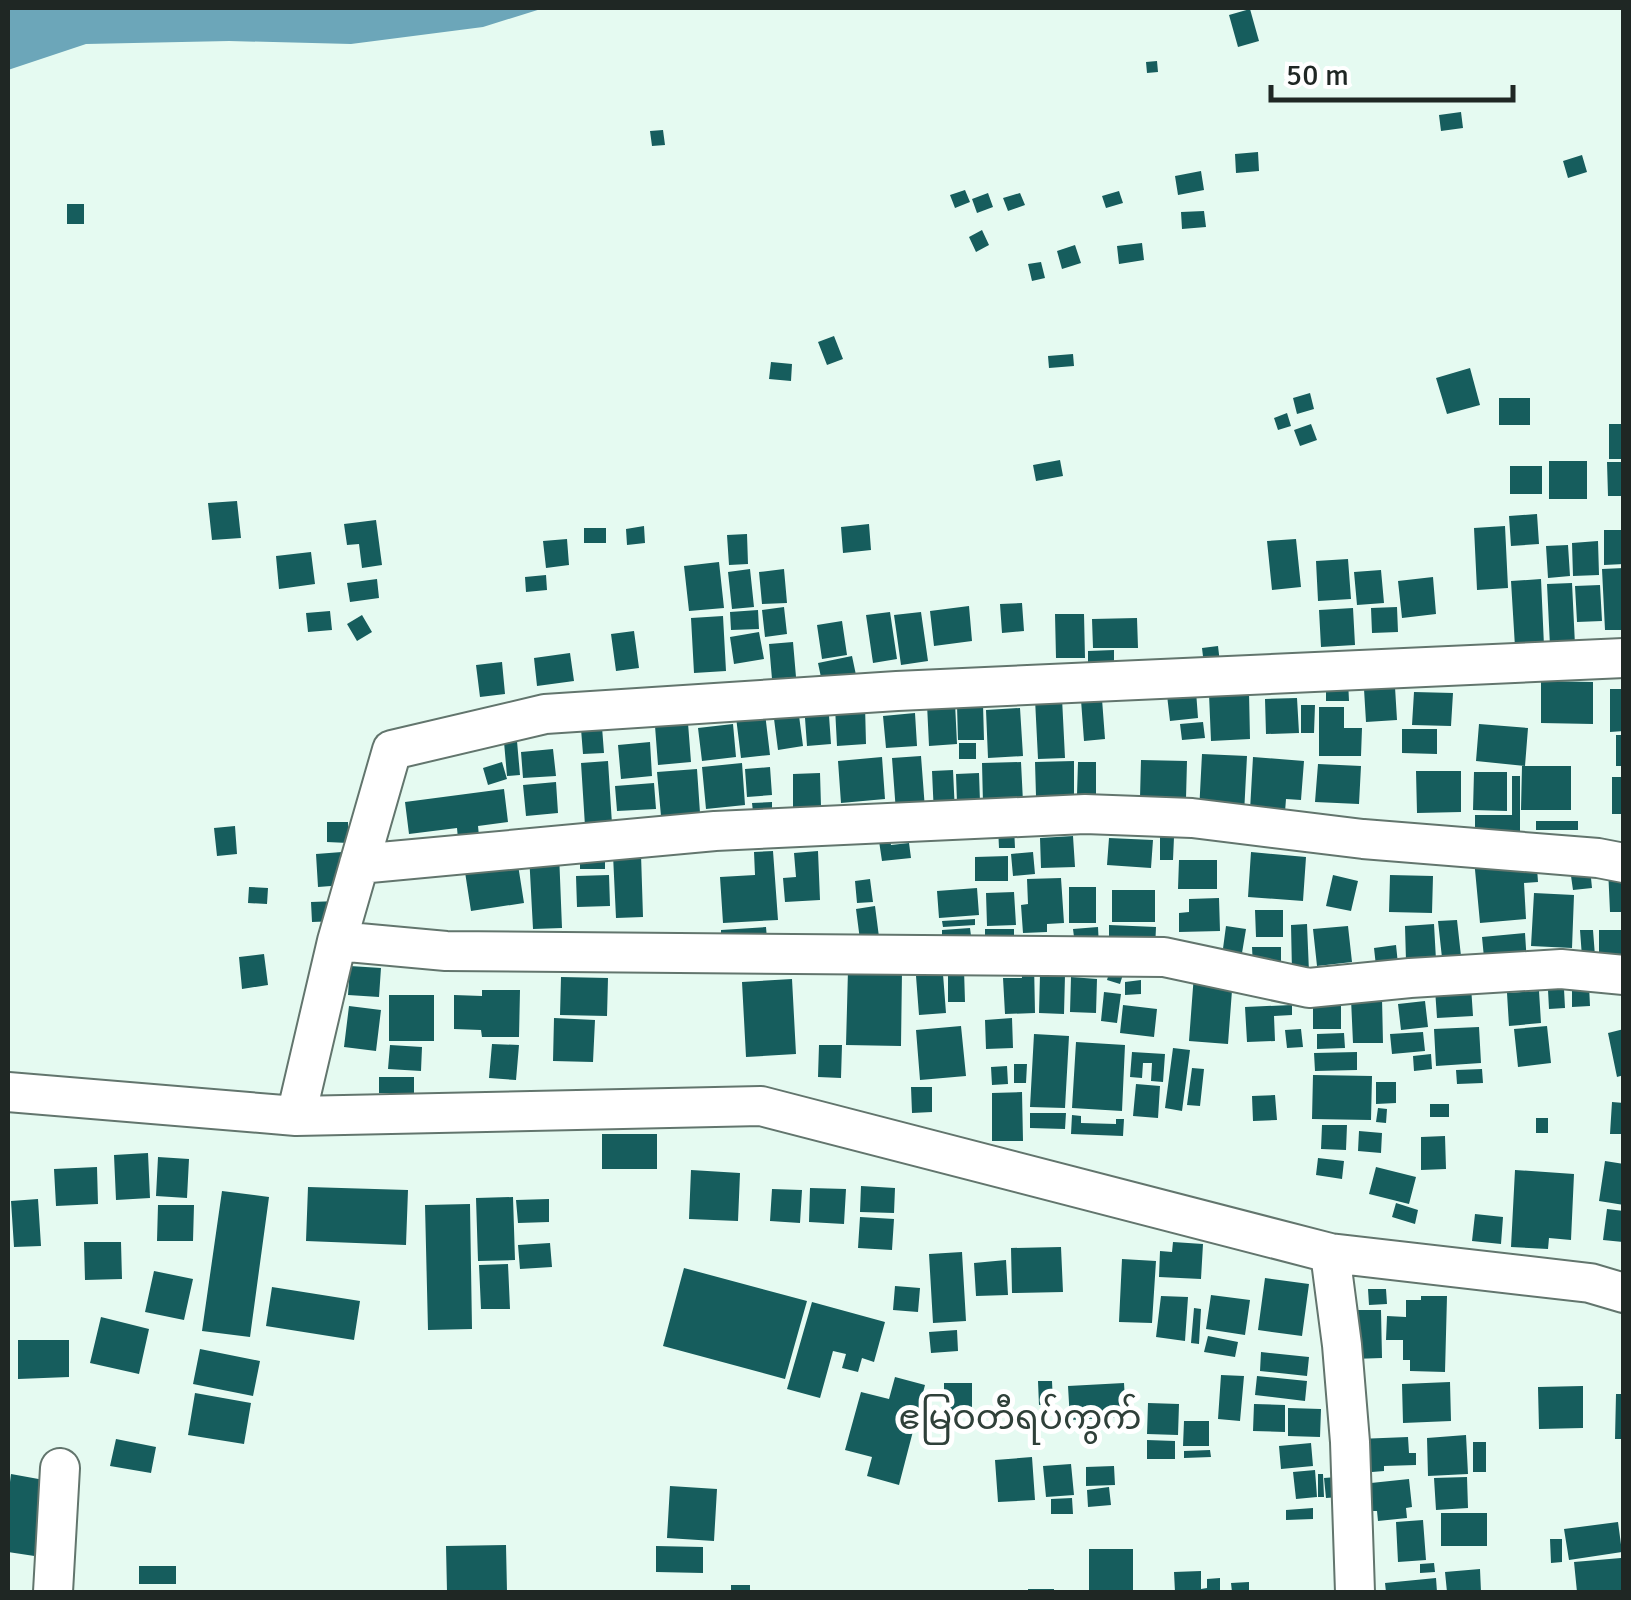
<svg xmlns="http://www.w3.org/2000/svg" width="1631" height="1600" font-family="Signika,'Noto Sans Myanmar',sans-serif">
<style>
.water{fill:#6ca6b9}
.building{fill:#165d5d}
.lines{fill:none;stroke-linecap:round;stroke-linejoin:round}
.minor-casing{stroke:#62756d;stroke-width:42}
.minor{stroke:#fff;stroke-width:38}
.labels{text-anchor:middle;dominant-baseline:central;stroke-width:10;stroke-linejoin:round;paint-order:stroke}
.quarter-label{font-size:35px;fill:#2f4039;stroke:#fff}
</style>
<rect width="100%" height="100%" fill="#e5faf1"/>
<!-- water -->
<path class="water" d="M8 8H544L483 27 351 44 229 41 86 44 8 70Z"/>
<!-- building -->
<path class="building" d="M1250 9 1259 41 1238 47 1229 15Z
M1157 61 1158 72 1147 73 1146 62Z
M1461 112 1463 128 1441 131 1439 115Z
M663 130 665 145 652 146 650 131Z
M1258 152 1259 171 1236 173 1235 154Z
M1582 155 1587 172 1568 178 1563 161Z
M1201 171 1204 190 1178 195 1175 176Z
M965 190 970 202 955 208 950 195Z
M1119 191 1123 203 1106 208 1102 196Z
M988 193 993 207 977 213 972 199Z
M1020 193 1025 205 1008 211 1003 198Z
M67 204H84V224H67Z
M1204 211 1206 227 1182 229 1181 212Z
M982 230 989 245 976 252 969 237Z
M1142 243 1144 260 1119 264 1117 246Z
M1075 245 1081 263 1062 269 1057 251Z
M1041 262 1045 278 1032 281 1028 264Z
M834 336 843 359 827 365 818 342Z
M1073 354 1074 366 1049 368 1048 356Z
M771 362 792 364 791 381 769 379Z
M1470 368 1480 405 1447 414 1436 378Z
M1310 393 1314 409 1297 414 1293 398Z
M1499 398H1530V425H1499Z
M1287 413 1291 426 1278 430 1274 418Z
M1311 424 1317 440 1300 446 1294 430Z
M1609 424H1624V459H1609Z
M1060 460 1063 476 1036 481 1033 465Z
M1549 461H1587V499H1549Z
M1607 462H1624V496H1608Z
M1510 466H1542V494H1510Z
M237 501 241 538 212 540 208 503Z
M1537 514 1539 544 1511 546 1509 516Z
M376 520 382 565 362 568 359 544 347 545 344 524Z
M869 524 871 550 843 553 841 527Z
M644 526 645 543 627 545 626 529Z
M1505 526 1508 588 1477 590 1474 528Z
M584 528H606V543H584Z
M1604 530H1624V564L1604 565Z
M747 534 748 564 729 565 727 535Z
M567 539 569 565 546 568 543 541Z
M1296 539 1301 587 1272 590 1267 541Z
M1598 541 1599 575 1573 576 1572 543Z
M1568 545 1570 576 1548 578 1546 546Z
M311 552 315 584 279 589 276 556Z
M1348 559 1351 599 1318 601 1316 561Z
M719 562 724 608 689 611 684 566Z
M1624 568V630H1605L1602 569Z
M750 569 754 607 732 609 728 572Z
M784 569 787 603 762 604 759 572Z
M1381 570 1384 603 1357 605 1354 572Z
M546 575 547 590 526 592 525 577Z
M1433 577 1436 614 1402 618 1398 581Z
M377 579 379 598 350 602 347 583Z
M1541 579 1544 646 1515 647 1511 581Z
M1572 583 1575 645 1550 646 1547 584Z
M1600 585 1602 621 1577 622 1575 586Z
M1022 603 1024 631 1002 633 1000 604Z
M969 606 972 641 934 646 930 611Z
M784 607 787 634 765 637 762 610Z
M1397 607 1398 632 1372 633 1371 608Z
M1353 608 1355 645 1321 647 1319 610Z
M758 610 759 629 731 630 730 612Z
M330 611 332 630 308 632 306 613Z
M890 612 897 659 873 663 866 615Z
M921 612 928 661 901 665 894 615Z
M1055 614H1084L1085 658H1056Z
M362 615 372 632 357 641 347 624Z
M723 616 726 671 694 673 691 618Z
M1137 618 1138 648H1093L1092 619Z
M842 621 847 655 822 659 817 625Z
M634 631 639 668 616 671 611 634Z
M759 632 764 659 734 664 730 637Z
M793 642 796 677 772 679 769 644Z
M1218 646 1220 663 1204 665 1202 648Z
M1114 650V669H1088V651Z
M570 653 574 681 537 686 534 658Z
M852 656 856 675 822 682 818 663Z
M502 662 505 694 480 697 476 665Z
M1348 680 1349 701H1326V681Z
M1541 681 1593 682V724L1541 723Z
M1395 687 1397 720 1366 722 1364 689Z
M1610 689H1624V731L1610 732Z
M1196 691 1198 718 1170 721 1167 695Z
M1249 692 1250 739 1211 741 1209 694Z
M1414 692 1453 693 1451 726 1412 725Z
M1062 698 1065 758 1038 759 1035 699Z
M1297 698 1299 733 1266 734 1265 699Z
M1102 699 1105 739 1084 741 1081 700Z
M828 701 831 744 807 746 804 704Z
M955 703 957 744 929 746 927 704Z
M983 704 984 740H958L957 705Z
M764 705 770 755 741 758 735 709Z
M865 705 866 744 837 746 835 707Z
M1301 705H1315L1314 733H1301Z
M1319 707H1344V728H1362L1361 756H1319Z
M798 708 803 746 778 750 773 711Z
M1020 708 1023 756 988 758 986 710Z
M915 713 917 746 886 748 883 716Z
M1203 722 1205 738 1182 740 1180 724Z
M688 723 691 762 658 765 655 726Z
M733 724 736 757 702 761 698 728Z
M1479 724 1528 728 1525 766 1476 761Z
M602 727 604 753 583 754 581 729Z
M1402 729H1437V754L1402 753Z
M1616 735H1624V766H1616Z
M517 741 520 775 507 776 504 742Z
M650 742 652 776 621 779 618 745Z
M959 743H976V759H959Z
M553 749 556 776 523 778 521 752Z
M1202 754 1247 756 1244 814 1199 812Z
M921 756 925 809 896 812 892 758Z
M882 757 885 799 841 803 838 761Z
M1253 757 1304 761 1301 800 1286 799 1285 812 1250 810Z
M1141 760 1187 761 1186 799 1140 798Z
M608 761 612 824 585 826 581 763Z
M1074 761V796H1036L1035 762Z
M502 762 507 779 488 785 483 768Z
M1021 762 1023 802 983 804 982 763Z
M1078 762H1096V795H1077Z
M742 763 745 805 706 809 702 767Z
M1318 764 1361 766 1359 804 1315 802Z
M1522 766H1571V810H1521Z
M770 767 772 795 747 797 745 769Z
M697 769 700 813 661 816 657 772Z
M953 770 955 813 934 815 932 771Z
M1416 771H1461V812L1417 813Z
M1474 772H1507V811L1473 810Z
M820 773 821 806 793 807V774Z
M979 773 980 802 957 803 956 774Z
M1512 776H1520V831H1475V815H1512Z
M1612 777H1624V814H1612Z
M556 782 558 813 526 816 523 785Z
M654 783 656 809 617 811 615 786Z
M504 789 508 822 478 826 479 836 458 839 457 828 409 834 405 802Z
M772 802V810L753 812 752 803Z
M1536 821H1578V830H1536Z
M327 822H348V843L327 842Z
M235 826 237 854 217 856 214 828Z
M998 827H1014L1015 848H999Z
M1073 836 1075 867 1041 868 1040 838Z
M1160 837H1174L1173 860H1160Z
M1109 838 1153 840 1151 868 1107 865Z
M890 839 891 845 909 843 911 858 882 861 879 841Z
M580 850H605V869H580Z
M773 851 778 920 723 923 720 877 755 875 754 852Z
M818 851 820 900 785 902 783 878 796 877 794 853Z
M342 852 344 885 318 887 316 854Z
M516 852 524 903 471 911 463 859Z
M1033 852 1035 874 1013 876 1011 854Z
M1251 852 1306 857 1303 901 1248 897Z
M559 853 562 928 533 929 529 854Z
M1536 853 1538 882 1524 883 1526 919 1480 923 1474 859Z
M641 854 643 917 616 918 613 855Z
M1008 856V881H975V857Z
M1179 860H1217V889H1178Z
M1590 868 1592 888 1573 890 1570 869Z
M1608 868H1624V912H1610Z
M609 875 610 906 577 907 576 876Z
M1333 875 1358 881 1351 911 1326 906Z
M1390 875 1433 876 1432 913 1389 912Z
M1061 878 1064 923 1047 924V932L1023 933 1021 905 1028 904 1027 879Z
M870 879 873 902 857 903 855 881Z
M249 887 268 888 267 904 248 903Z
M1069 887H1096V923H1069Z
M977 888 979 915 939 918 937 891Z
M1112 890H1155V922H1112Z
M1014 892 1016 925 987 926 986 893Z
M1534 893 1574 895 1572 948 1531 946Z
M1219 898 1220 931 1179 932V913L1189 912V899Z
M338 901V921L312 922 311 902Z
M875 906 879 937 860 940 856 909Z
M1255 910H1283V937H1256Z
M975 919V925L943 927 942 921Z
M1457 920 1462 965 1443 967 1438 921Z
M1307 924 1309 972H1292L1291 925Z
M1434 924 1436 960 1406 961 1405 926Z
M1109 925 1156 927 1155 949H1109Z
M1226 926 1246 929 1241 959 1222 956Z
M1348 926 1352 962 1317 966 1313 929Z
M766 927 767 939 721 942V930Z
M1098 927 1099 947 1067 946V937H1074L1073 929Z
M970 928 971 936 942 939V930Z
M985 929H1014V940H985Z
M1580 930H1593L1595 956 1582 957Z
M1599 930H1623V961H1599Z
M1525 933 1527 964 1485 968 1482 937Z
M1396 945 1398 964 1376 966 1374 948Z
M1252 947H1281V967H1253Z
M264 954 268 985 242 989 239 957Z
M1034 963 1035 1013 1005 1014 1003 978H1022L1021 964Z
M350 966 381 968 379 997 348 995Z
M1111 966 1124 971 1120 984 1107 980Z
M948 969H964L965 1002H948Z
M848 970 902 971 901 1046 846 1045Z
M943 974 946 1013 919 1015 916 976Z
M1040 974 1065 975 1064 1014 1039 1013Z
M1194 974 1233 977 1228 1044 1189 1041Z
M561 977 608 978 607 1016 560 1015Z
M1071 977 1097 979 1096 1013 1070 1012Z
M792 979 796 1054 746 1057 742 982Z
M1141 980V994L1125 995V982Z
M1589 985 1590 1006 1572 1007V986Z
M1471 986 1473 1016 1437 1018 1435 989Z
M1564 989 1565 1008 1549 1009 1548 990Z
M482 990H520L519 1037H482L481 1030 454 1029V995L482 996Z
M1539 991 1541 1023 1509 1026 1507 993Z
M1104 992 1121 994 1117 1023 1101 1021Z
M389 995H434V1041H389Z
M1382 998 1383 1043H1353L1351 999Z
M1313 1000H1341V1029H1313Z
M1425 1001 1428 1027 1401 1030 1398 1004Z
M1123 1005 1157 1009 1154 1037 1120 1033Z
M1292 1005V1015L1274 1016 1275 1041 1247 1042 1245 1007Z
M349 1006 381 1010 376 1051 344 1047Z
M554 1018 595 1020 593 1062 553 1061Z
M1012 1018 1013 1048 986 1049 985 1020Z
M961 1026 966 1076 920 1080 916 1030Z
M1547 1026 1551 1063 1518 1067 1514 1029Z
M1479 1027 1481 1063 1436 1066 1434 1029Z
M1301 1029 1303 1047 1287 1048 1285 1030Z
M1624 1029V1075L1617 1077 1608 1033Z
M1423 1032 1425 1051 1392 1054 1390 1034Z
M1344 1033 1345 1048 1317 1049V1034Z
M1034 1034 1069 1036 1065 1108 1030 1107Z
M1076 1042 1125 1045 1122 1111 1072 1108Z
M492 1044 519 1045 516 1080 489 1078Z
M390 1045 422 1047 421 1071 388 1069Z
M819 1045H842L841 1078 818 1077Z
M1173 1048 1190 1050 1182 1111 1165 1108Z
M1132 1052 1165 1054 1163 1082 1151 1081 1152 1063H1143L1142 1078 1130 1077Z
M1357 1052V1070L1315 1071 1314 1053Z
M1431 1054 1432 1069 1414 1071 1413 1056Z
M1014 1064H1027L1026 1083H1014Z
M1007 1066 1008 1084 992 1085 991 1067Z
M1192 1068 1204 1069 1200 1106 1187 1105Z
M1482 1069 1483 1083 1457 1084 1456 1070Z
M1313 1075 1372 1076 1371 1120 1312 1119Z
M379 1077H414V1093H379Z
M1376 1082H1396V1103L1376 1104Z
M1136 1084 1160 1086 1158 1118 1133 1116Z
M911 1087H932V1112L912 1113Z
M1022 1092 1023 1141H992V1093Z
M1275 1095 1277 1120 1253 1121 1252 1096Z
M1612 1102 1624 1103V1134H1610Z
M1430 1104H1449V1117H1430Z
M1378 1108 1387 1109 1386 1123 1376 1122Z
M1030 1113H1066L1065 1129 1030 1128Z
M1072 1115 1081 1116V1123L1116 1124V1119H1124L1123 1136 1071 1134Z
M1536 1118H1548V1133H1536Z
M1322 1125H1347L1346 1150 1321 1149Z
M1359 1131 1382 1133 1381 1153 1358 1151Z
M602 1134H657V1169H602Z
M1445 1136 1446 1169 1421 1170V1137Z
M148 1153 150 1198 116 1200 114 1155Z
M158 1157 189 1159 187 1198 156 1196Z
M1318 1158 1344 1161 1342 1179 1316 1175Z
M1605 1161 1624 1164V1205L1599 1201Z
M97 1167 98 1204 56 1206 54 1169Z
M1376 1167 1416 1177 1409 1204 1369 1194Z
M691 1170 740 1173 738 1221 689 1219Z
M1515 1170 1574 1174 1571 1240 1549 1238 1548 1249 1511 1247Z
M861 1186 895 1188 894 1213 860 1212Z
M308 1187 408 1190 406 1245 306 1241Z
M810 1188 846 1189 844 1224 809 1222Z
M772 1189 802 1190 800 1223 770 1221Z
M222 1191 269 1197 250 1337 202 1331Z
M513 1197 515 1260 478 1261 476 1198Z
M38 1199 41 1246 14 1247 11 1201Z
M549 1199V1222L518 1223 516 1200Z
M1396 1203 1418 1210 1415 1224 1392 1217Z
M470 1204 472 1329 428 1330 425 1205Z
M158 1205H194L193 1241H157Z
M1607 1209 1624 1211 1623 1242 1603 1240Z
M1475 1214 1503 1217 1501 1244 1472 1241Z
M860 1217 894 1219 892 1250 858 1248Z
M84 1242H121L122 1279 85 1280Z
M1173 1242 1203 1244 1201 1279 1159 1277 1160 1251 1172 1252Z
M550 1243 552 1267 520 1269 518 1245Z
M1061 1247 1063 1292 1012 1293 1011 1248Z
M962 1252 966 1321 933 1323 929 1254Z
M1122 1259 1156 1261 1152 1323 1119 1322Z
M1006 1260 1008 1295 976 1296 974 1263Z
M508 1264 510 1309H481L479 1265Z
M684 1268 807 1301 785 1379 663 1346Z
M154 1271 193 1279 184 1320 145 1312Z
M1265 1278 1309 1284 1302 1336 1258 1330Z
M895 1286 920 1288 918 1312 893 1310Z
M272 1287 360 1301 354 1340 266 1326Z
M1368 1289H1386L1387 1304 1369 1305Z
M1211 1295 1250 1300 1245 1335 1206 1329Z
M1161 1296 1188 1297 1185 1341 1156 1337Z
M1421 1296H1447L1445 1372 1410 1371V1360H1403V1340H1386L1387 1316 1406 1317V1300H1421Z
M812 1302 885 1322 874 1362 862 1358 858 1372 842 1368 846 1354 833 1351 820 1398 787 1389Z
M1194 1308 1201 1309 1199 1344 1191 1343Z
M1351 1310H1381L1382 1358 1353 1359Z
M101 1317 149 1329 139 1374 90 1363Z
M957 1330 958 1351 931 1353 929 1332Z
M1208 1336 1238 1342 1235 1357 1204 1352Z
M18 1340H69V1377L18 1379Z
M200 1349 260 1361 253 1396 193 1384Z
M1261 1352 1309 1357 1307 1376 1260 1371Z
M1221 1375 1244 1376 1240 1421 1218 1419Z
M1257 1376 1307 1381 1305 1401 1255 1395Z
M895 1377 925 1385 899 1485 867 1476 872 1457 845 1450 861 1392 889 1399Z
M1038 1381H1052L1053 1404 1039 1405Z
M1450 1382 1451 1421 1403 1423 1402 1384Z
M944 1383H972V1414H944Z
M1124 1383 1126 1417 1070 1420 1068 1386Z
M1583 1386V1428L1539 1429 1538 1387Z
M195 1393 251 1403 244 1444 188 1435Z
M1616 1394H1624V1439H1615Z
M1148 1403 1179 1404 1178 1435 1147 1434Z
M1254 1404 1285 1405V1432L1253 1431Z
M1288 1408 1321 1409 1320 1437 1288 1436Z
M1184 1421H1209V1446H1183Z
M1466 1435 1468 1474 1428 1476 1427 1438Z
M1408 1437 1409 1453H1416V1465L1384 1466V1471L1360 1473 1358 1439Z
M116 1439 156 1447 151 1473 110 1466Z
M1147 1440 1175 1441V1459H1147Z
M1473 1442H1486V1472H1473Z
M1311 1443 1313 1466 1281 1469 1279 1446Z
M1210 1450 1211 1457 1184 1458V1451Z
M1032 1457 1035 1500 998 1502 995 1460Z
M1071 1464 1074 1495 1046 1497 1043 1466Z
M1114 1466 1115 1485 1086 1486V1467Z
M1315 1470 1317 1497 1296 1499 1293 1472Z
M11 1474 55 1482 41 1557 8 1552V1498Z
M1318 1474H1323L1324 1497H1318Z
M1337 1477 1339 1497 1326 1498 1324 1478Z
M1467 1477 1468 1508 1436 1510 1434 1478Z
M1409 1479 1412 1507 1406 1508 1407 1518 1378 1521 1377 1511H1373L1371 1483Z
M670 1486 717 1489 714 1541 667 1538Z
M1109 1487 1111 1505 1088 1507 1087 1490Z
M1072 1498 1073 1514H1051V1499Z
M1313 1508V1519L1286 1520V1510Z
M1441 1513H1487V1546H1441Z
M1423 1520 1426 1560 1398 1562 1396 1522Z
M1618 1522 1622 1552 1569 1560 1564 1529Z
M1550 1539H1562V1562L1551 1563Z
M506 1545 507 1592H447L446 1546Z
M656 1546 703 1547V1573L656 1572Z
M1089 1549H1133V1592H1089Z
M1621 1558 1624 1592H1577L1574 1562Z
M1434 1563 1435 1572 1420 1573V1564Z
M139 1566H176V1584H139Z
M1480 1569 1481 1592H1447L1445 1572Z
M1201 1571V1589L1207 1588V1579L1220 1578V1592H1175L1174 1572Z
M1436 1578 1437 1592H1386L1385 1583Z
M1249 1582V1592H1232L1231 1583Z
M731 1585H750V1592H731Z
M1028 1589H1054V1592H1028Z"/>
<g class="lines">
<!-- minor casing -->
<g class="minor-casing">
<path id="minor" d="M359 864 715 831 1085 814 1192 818 1363 839 1598 858 1624 863
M337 941 446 951 1164 957 1309 988 1410 978 1561 969 1624 975
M8 1092 296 1116 761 1106 1330 1253 1590 1283 1624 1293
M296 1116 337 941 392 750 545 714 897 691 1624 658
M1330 1253 1342 1345 1350 1442 1355 1592
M53 1592 60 1468"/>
</g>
<!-- minor -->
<use href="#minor" class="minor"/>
</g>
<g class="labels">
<!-- quarter labels -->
<g class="quarter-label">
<text x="1020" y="1417">ဧမြဝတီရပ်ကွက်</text>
</g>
</g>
<!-- border -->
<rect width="1631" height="1600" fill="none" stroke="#1f2724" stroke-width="20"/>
<!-- scale -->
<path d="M1271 85v15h242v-15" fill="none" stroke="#1f2724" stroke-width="5"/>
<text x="1286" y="85" font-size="30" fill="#1f2724" stroke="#ffffff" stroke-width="8" paint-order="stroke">50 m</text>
</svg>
